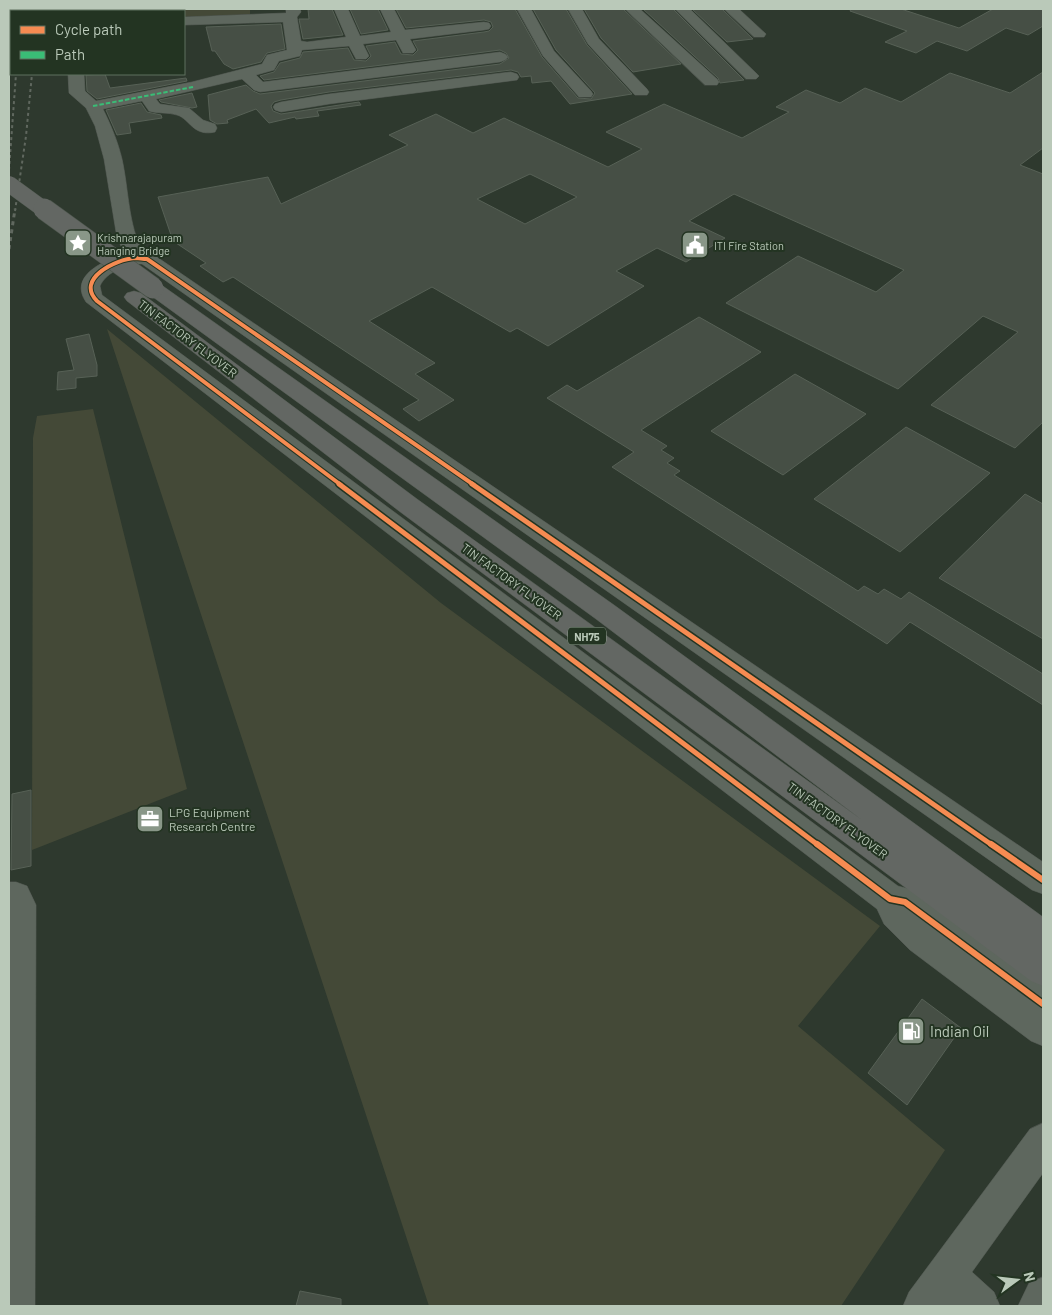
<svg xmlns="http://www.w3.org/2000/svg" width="1052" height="1315" font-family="Barlow,sans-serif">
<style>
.green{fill:#444937}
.building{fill:#464f45;stroke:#576156;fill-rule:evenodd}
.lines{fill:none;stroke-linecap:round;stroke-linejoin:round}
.minor-casing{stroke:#4c534c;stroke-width:1}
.highway-casing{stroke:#4b554b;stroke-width:1}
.minor{fill:#5e675e;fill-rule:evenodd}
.highway{fill:#636763;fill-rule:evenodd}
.rail-far1{stroke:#60685f;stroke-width:2;stroke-dasharray:3 3;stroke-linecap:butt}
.rail{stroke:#60685f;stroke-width:3;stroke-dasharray:4 4;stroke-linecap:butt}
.highway-bridge-far1-casing{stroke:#4b554b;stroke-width:17;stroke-linecap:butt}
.highway-bridge-casing{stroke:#4b554b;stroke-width:22;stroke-linecap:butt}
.highway-bridge-far1{stroke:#636763;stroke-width:16}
.highway-bridge{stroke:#636763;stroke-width:21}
.quiet{stroke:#3abd76;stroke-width:2;stroke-dasharray:4.5 2;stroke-linecap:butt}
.cycleway-far2-casing{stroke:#233422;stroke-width:6}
.cycleway-far1-casing{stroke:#233422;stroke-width:8}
.cycleway-casing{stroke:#233422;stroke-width:9}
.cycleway-far2{stroke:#f68b52;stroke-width:4}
.cycleway-far1{stroke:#f68b52;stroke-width:5}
.cycleway{stroke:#f68b52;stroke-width:6}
.labels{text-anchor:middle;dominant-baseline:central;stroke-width:4;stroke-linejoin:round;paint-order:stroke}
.far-poi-label{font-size:11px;fill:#bac9b9;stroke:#233422;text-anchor:start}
.shield{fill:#233422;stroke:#8d9c8c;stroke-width:1}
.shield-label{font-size:11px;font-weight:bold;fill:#bac9b9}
.street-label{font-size:12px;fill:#bac9b9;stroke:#233422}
.poi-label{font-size:12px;fill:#bac9b9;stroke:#233422;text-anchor:start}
.near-poi-label{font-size:15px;fill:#bac9b9;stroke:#233422;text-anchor:start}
</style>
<rect width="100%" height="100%" fill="#2e392e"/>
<!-- green -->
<path class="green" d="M112 9H250V15L184 17V11H115Z
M107 329 441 603 880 926 798 1026 945 1150 841 1306H429Z
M93 409 187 789 32 850 33 438 37 416Z"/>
<!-- building -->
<path class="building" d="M308 9H332L343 35 303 39 299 19H309Z
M350 9H378L388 30 361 34Z
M396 9H515L542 57 578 98 591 99 595 93 556 50 533 9H566L587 45 632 94 570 104 551 81 532 83 531 76 521 77 518 72 511 70 329 92 281 100 274 102 271 106 273 111 281 114 359 102 361 105 317 111 319 116 296 119 295 117 269 123 256 109 227 120 228 123 217 124 210 120 208 95 246 85 253 91 260 94 500 64 509 58 506 53 500 50 264 80 260 76 274 72 280 63 300 58 303 52 348 48 354 60 366 61 371 56 366 46 395 42 401 54 413 55 418 50 413 41 484 32 489 31 493 27 491 22 484 20 406 28Z
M584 9H623L681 64 633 72 601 38Z
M643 9H673L744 80 720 83 718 78Z
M692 9H722L753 39 727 42Z
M851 9H901L959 28 993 9H1043V26L1028 35 1006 28 967 51 937 41 916 53 885 42 907 31 850 11Z
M281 24 285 49 267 53 261 62 233 69 224 64 215 51H212L206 27Z
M1043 72V148L1020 165 1043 174V422L1015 448 931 405 1018 332 983 316 898 389 726 303 798 256 876 292 904 270 734 194 689 221 725 238 686 262 657 248 616 271 644 286 548 346 517 328 510 332 432 287 369 321 435 363 415 374 454 400 419 421 403 409 419 400 233 277 223 282 200 266 206 263 173 241 158 197 268 177 281 204 408 145 389 135 436 114 473 133 504 118 608 167 642 149 606 132 664 104 742 138 789 112 776 107 806 90 840 103 865 88 901 102 950 73 1010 93ZM530 174 577 197 525 224 477 199Z
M105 74 110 88 186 78 187 81 97 99 87 91 86 75Z
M192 93 197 107 192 108 161 102 159 100Z
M141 103 147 112 161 115 162 118 129 123 131 133 117 135 106 110Z
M699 317 761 352 641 430 667 446 661 450 674 458 667 463 680 471 674 475 858 591 864 586 878 594 884 589 901 599 909 592 1043 674V705L910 622 887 644 612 467 634 452 547 398 567 385 577 391Z
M89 334 97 365V376L76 378V388L57 390 58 372 74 370 66 339Z
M795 374 866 414 783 475 711 431Z
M906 427 990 473 900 552 814 499Z
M1025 494 1043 504V639L939 578Z
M31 790V866L11 870 12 794Z
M922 999 961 1028 907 1105 868 1073Z
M300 1291 341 1299V1306H296Z"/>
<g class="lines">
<!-- minor casing -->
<g class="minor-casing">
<path id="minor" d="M286 9H300L301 12 297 17 301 41 307 42 346 37 334 9H348L360 36 391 32 380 9H394L405 30 484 22 489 23 491 26 489 29 484 30 410 39 416 50 413 53H403L396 40 363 44 369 56 366 59H356L349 46 302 50 300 56 279 61 274 70 256 75 263 82 500 52 505 54 508 57 505 60 500 62 260 92 254 90 242 79 156 99 160 104 189 108 203 120 215 124 217 128 215 132C193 137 190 119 177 115 168 112 158 114 149 111L142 101 103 109C111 125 118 142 122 159 129 191 128 224 143 253L154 255 1043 862V894L1032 890 142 264C128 263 106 272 100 286L102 295 898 886 917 891 1043 983V1046L1031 1041 910 950 884 924 877 909 86 302C68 276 104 260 125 254L117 238 104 159 95 126 86 108 69 93 68 74H84L85 91 96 101 192 82 262 64 267 55 287 50 283 22 184 25V17L286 13Z
M517 9H531L554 51 591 91 593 94 591 97H579L543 56Z
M568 9H582L599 39 647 89 649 92 647 95H635L588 44Z
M625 9H640L717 79 719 82 717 85H705Z
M675 9H690L756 73 759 76 756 79H746Z
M724 9H739L766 34 764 37H754Z
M511 72 517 74 519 77 517 80 329 104 281 112 275 110 273 107 275 104 281 102 329 94Z
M9 882H16L27 886 36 905 35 1306H9Z
M1043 1123V1173L972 1272 994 1292 1000 1306H903L909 1292 1030 1129Z
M1043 1277V1306H1018L1029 1283Z"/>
</g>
<!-- highway casing -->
<g class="highway-casing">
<path id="highway" d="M153 282 160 284 614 605 1043 917V986L1031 981 399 511 127 301 124 297 127 293 134 291 141 293 417 499 862 820 596 619 146 292 143 288 146 284Z"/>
</g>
<!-- minor -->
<use href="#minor" class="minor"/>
<!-- highway -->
<use href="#highway" class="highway"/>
<!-- rail-far1 -->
<path class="rail-far1" d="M16 9V11
M31 9V11
M57 9V11
M9 170 16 74
M15 211 26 136 32 74"/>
<!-- rail -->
<path class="rail" d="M9 249 15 209"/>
<!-- highway-bridge-far1 casing -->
<g class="highway-bridge-far1-casing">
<path id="highway-bridge-far1" d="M9 184 46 211"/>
</g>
<!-- highway-bridge casing -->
<g class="highway-bridge-casing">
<path id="highway-bridge" d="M44 209 153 288"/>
</g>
<!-- highway-bridge-far1 -->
<use href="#highway-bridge-far1" class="highway-bridge-far1"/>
<!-- highway-bridge -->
<use href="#highway-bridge" class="highway-bridge"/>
<!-- quiet -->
<path class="quiet" d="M93 106 193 87"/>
<!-- cycleway-far2 casing -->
<g class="cycleway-far2-casing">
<path id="cycleway-far2" d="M341 485 97 301C75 279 116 259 135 258 139 258 143 259 147 259L474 485"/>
</g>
<!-- cycleway-far1 casing -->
<g class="cycleway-far1-casing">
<path id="cycleway-far1" d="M339 484 818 845
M472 484 992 845"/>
</g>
<!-- cycleway casing -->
<g class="cycleway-casing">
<path id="cycleway" d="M817 844 890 899 905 902 1043 1004
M991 844 1043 880"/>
</g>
<!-- cycleway-far2 -->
<use href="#cycleway-far2" class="cycleway-far2"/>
<!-- cycleway-far1 -->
<use href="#cycleway-far1" class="cycleway-far1"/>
<!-- cycleway -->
<use href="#cycleway" class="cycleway"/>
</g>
<!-- icons -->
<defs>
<g id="sight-square" transform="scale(1.4375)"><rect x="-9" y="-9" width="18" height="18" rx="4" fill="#899788" stroke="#233422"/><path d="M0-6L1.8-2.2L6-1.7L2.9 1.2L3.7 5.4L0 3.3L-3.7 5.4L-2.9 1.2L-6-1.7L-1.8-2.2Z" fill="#fff"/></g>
<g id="civic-square" transform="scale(1.4375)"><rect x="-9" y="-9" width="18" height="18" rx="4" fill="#899788" stroke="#233422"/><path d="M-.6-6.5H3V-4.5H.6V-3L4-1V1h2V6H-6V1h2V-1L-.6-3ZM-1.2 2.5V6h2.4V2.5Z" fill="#fff"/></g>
<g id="office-square" transform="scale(1.4375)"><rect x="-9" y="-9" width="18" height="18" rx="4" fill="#899788" stroke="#233422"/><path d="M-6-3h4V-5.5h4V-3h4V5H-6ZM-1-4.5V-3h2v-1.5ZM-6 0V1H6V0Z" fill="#fff"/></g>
<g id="fuel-square" transform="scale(1.4375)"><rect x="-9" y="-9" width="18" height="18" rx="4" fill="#899788" stroke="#233422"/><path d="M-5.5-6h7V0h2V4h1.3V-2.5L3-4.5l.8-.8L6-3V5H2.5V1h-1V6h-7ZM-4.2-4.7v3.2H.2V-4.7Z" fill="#fff"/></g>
</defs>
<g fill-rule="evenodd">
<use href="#sight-square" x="78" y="243"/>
<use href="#civic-square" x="695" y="245"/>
<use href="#office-square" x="150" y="819"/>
<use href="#fuel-square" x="911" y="1031"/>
</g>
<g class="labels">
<!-- far-poi labels -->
<g class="far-poi-label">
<text x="97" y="237">Krishnarajapuram<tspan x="97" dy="13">Hanging Bridge</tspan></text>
<text x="714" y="245">ITI Fire Station</text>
</g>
<!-- shield labels -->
<rect class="shield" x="568" y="627.5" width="38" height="17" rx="4"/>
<g class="shield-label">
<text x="587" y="636">NH75</text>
</g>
<!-- street labels -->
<g class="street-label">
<text transform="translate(188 338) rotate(37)">TIN FACTORY FLYOVER</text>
<text transform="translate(512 581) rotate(36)">TIN FACTORY FLYOVER</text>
<text transform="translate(838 820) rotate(36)">TIN FACTORY FLYOVER</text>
</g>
<!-- poi labels -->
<g class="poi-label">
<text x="169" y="812">LPG Equipment<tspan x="169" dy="14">Research Centre</tspan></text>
</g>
<!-- near-poi labels -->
<g class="near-poi-label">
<text x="930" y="1031">Indian Oil</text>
</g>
</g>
<!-- border -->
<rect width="1052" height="1315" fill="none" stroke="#bac9b9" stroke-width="20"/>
<!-- legend -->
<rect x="10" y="10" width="175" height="65" fill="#233422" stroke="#5f705e"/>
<rect x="20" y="26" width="25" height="8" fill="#f68b52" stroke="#5f705e"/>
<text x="55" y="35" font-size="15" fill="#bac9b9">Cycle path</text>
<rect x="20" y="51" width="25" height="8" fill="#3abd76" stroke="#5f705e"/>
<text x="55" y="60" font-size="15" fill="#bac9b9">Path</text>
<!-- north arrow -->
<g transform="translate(1017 1280) rotate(75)" stroke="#233422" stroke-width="4" paint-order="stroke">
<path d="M0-4L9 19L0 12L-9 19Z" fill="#bac9b9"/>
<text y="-8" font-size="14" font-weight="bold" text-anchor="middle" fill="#bac9b9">N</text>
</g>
</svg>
